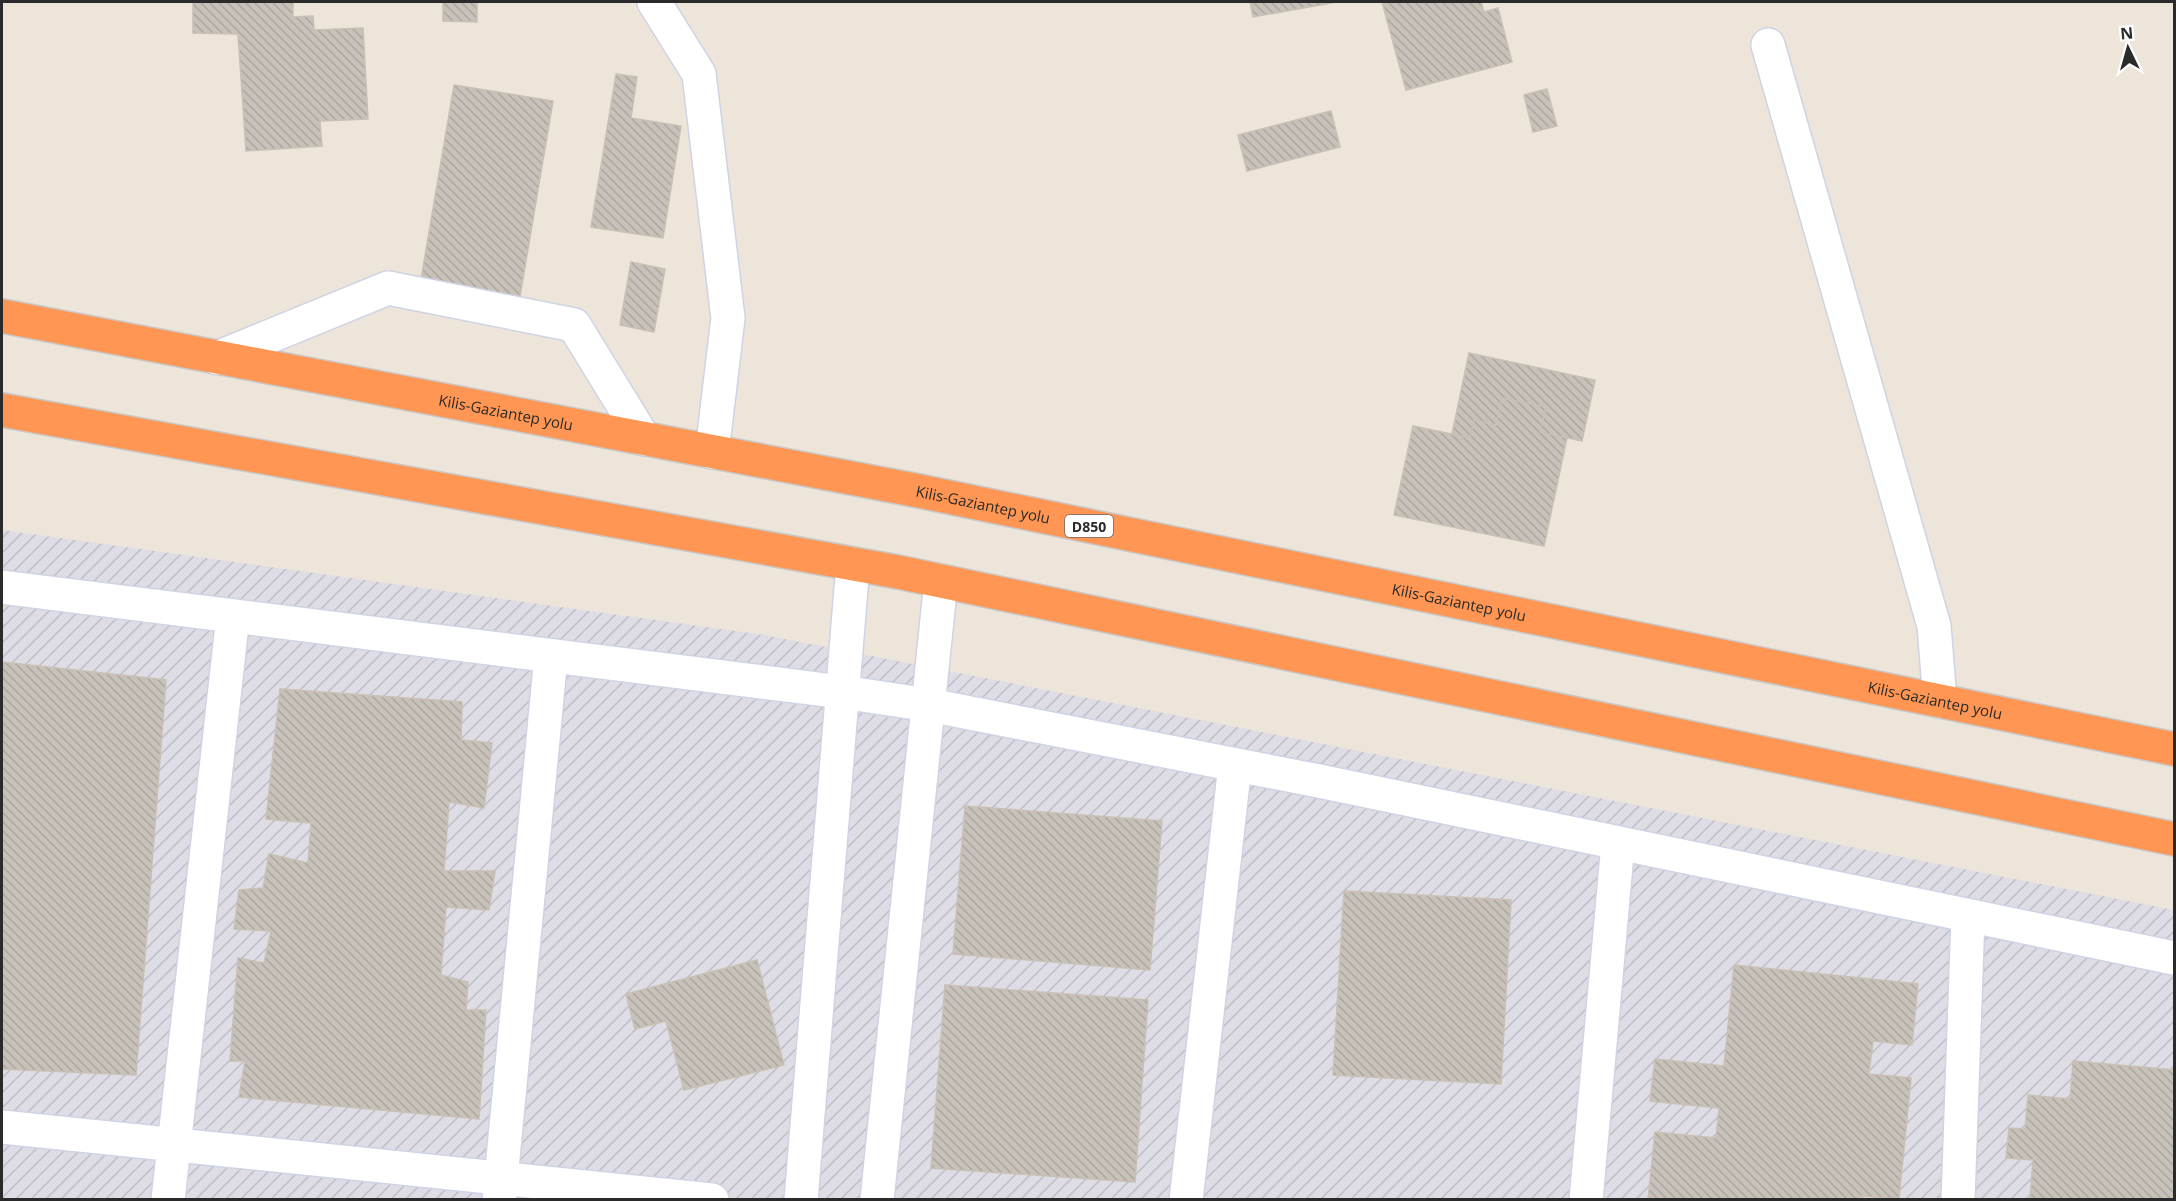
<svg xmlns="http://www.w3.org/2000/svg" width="2176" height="1201" font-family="'Open Sans',sans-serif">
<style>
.industrial{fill:url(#industrial-furrows)}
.building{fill:url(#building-back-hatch);stroke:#c9c0b4;stroke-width:1.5}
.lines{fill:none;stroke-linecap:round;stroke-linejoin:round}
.minor-casing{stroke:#cfd4e4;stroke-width:36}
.highway-casing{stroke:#c8c8c8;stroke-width:36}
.minor{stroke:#fff;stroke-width:33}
.highway{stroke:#ff9653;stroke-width:33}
.labels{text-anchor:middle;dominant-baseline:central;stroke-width:4.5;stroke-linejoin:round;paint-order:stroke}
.shield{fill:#fff;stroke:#6a6a6a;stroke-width:1.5}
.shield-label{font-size:14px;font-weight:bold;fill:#2a2a2a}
.street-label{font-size:15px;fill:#2a2a2a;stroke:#fff}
</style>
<defs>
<pattern id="industrial-furrows" width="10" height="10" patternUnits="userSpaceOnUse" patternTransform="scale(1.5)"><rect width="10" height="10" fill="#dedce5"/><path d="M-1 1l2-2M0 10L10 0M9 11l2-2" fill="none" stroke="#bfbdc5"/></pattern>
<pattern id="building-back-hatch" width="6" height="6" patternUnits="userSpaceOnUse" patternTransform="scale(1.5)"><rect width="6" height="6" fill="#c8c1ba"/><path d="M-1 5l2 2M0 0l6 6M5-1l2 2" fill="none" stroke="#aca6a0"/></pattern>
</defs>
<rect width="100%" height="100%" fill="#ede4da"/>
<!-- industrial -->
<path class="industrial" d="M2 530 764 635 2174 910V1199L2 1200Z"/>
<!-- building -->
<path class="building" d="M193 2H293V17L313 16 314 30 363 28 368 119 320 121 322 146 246 151 238 34 193 33Z
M443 2H477V22L443 21Z
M1250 2H1337L1253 17Z
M1382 2H1481L1484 12 1498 8 1512 62 1406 90Z
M616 74 637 77 631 118 681 126 663 238 591 227Z
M454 85 553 101 515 326 416 309Z
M1547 89 1557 126 1533 132 1524 95Z
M1331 111 1340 147 1247 171 1238 135Z
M631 262 665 269 654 332 620 325Z
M1469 353 1595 380 1582 441 1540 432 1546 407 1502 398 1496 425 1474 420 1470 438 1452 434Z
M1502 398 1546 407 1540 432 1567 438 1544 546 1394 515 1413 426 1470 438 1474 420 1496 425Z
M2 662 166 680 136 1075 2 1069Z
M280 689 462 702 461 740 492 743 484 808 449 802 444 871H495L489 910 446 907 441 975 468 982 466 1010H486L479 1119 239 1097 245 1061H230L238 958 264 963 271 931 234 929 239 890 263 888 269 854 308 863 311 823 266 819Z
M965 806 1162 821 1150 970 953 954Z
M1344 891 1511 900 1501 1084 1333 1075Z
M757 960 784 1065 684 1090 666 1021 635 1029 626 994Z
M1734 965 1918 984 1912 1045 1873 1041 1869 1074 1911 1078 1899 1199 1860 1196V1200H1648L1655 1132 1716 1138 1719 1108 1650 1101 1655 1059 1724 1066Z
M945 985 1148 1000 1135 1182 931 1168Z
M2073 1061 2174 1070V1200H2030L2033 1160 2006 1158 2009 1128 2025 1129 2028 1095 2070 1099Z"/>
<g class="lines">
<!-- minor casing -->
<g class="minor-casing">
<path id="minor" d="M654 2 699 74 728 318 712 452
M1768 45 1934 626 1940 701
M217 358 388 288 574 325 644 439
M2 587 842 692 929 705 1319 781 2174 958
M2 1127 712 1200
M168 1200 233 616
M499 1200 551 656
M801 1200 853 564
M877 1200 941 581
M1186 1200 1235 765
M1586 1200 1618 843
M1958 1200 1968 916"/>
</g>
<!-- highway casing -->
<g class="highway-casing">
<g id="highway">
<path id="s1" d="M2 316 914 490 2174 749"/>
<path d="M2 410 898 572 2174 839"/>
</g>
</g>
<!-- minor -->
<use href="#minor" class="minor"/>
<!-- highway -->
<use href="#highway" class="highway"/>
</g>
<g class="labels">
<!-- shield labels -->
<rect class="shield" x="1065" y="515" width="48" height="22" rx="4.5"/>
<g class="shield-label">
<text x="1089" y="526">D850</text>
</g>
<!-- street labels -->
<g class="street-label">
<text stroke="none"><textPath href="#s1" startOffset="513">Kilis-Gaziantep yolu</textPath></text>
<text stroke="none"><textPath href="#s1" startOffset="999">Kilis-Gaziantep yolu</textPath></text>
<text stroke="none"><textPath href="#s1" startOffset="1485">Kilis-Gaziantep yolu</textPath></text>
<text stroke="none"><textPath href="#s1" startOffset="1971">Kilis-Gaziantep yolu</textPath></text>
</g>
</g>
<!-- border -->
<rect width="2176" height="1201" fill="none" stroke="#2a2a2a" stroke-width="6"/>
<!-- north arrow -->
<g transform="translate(2128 48) rotate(355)" stroke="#ffffff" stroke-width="4.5" paint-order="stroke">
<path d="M0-4.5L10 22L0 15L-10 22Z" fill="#2a2a2a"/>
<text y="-9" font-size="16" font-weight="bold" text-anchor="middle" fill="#2a2a2a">N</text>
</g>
</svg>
